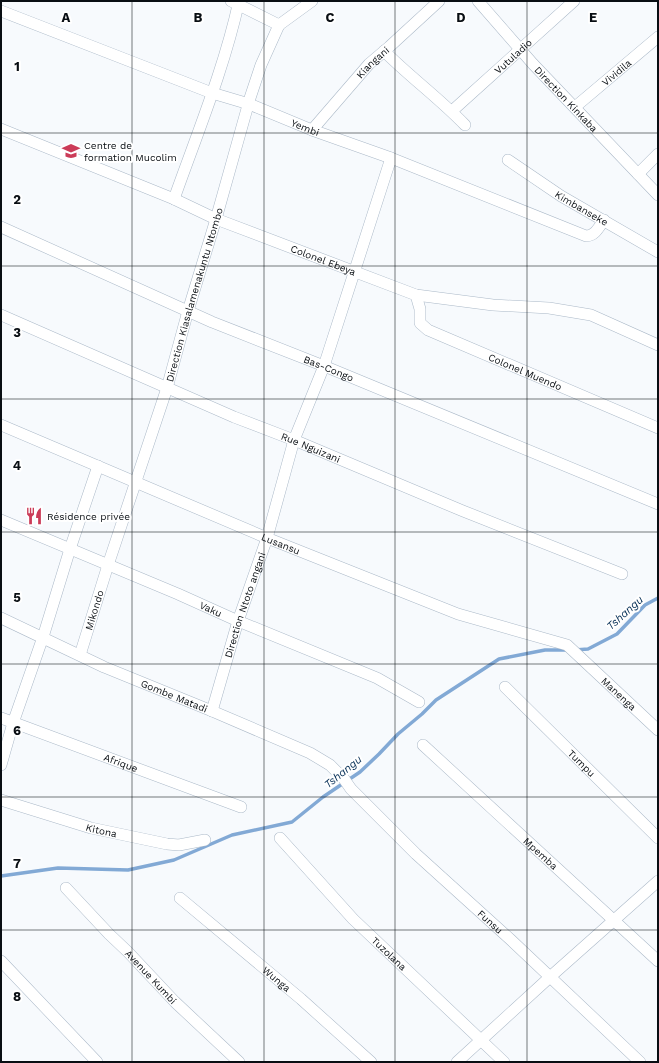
<svg xmlns="http://www.w3.org/2000/svg" width="659" height="1063" font-family="'Work Sans',sans-serif">
<style>
.lines{fill:none;stroke-linecap:round;stroke-linejoin:round}
.stream{stroke:#82a9d5;stroke-width:3.5}
.street-casing{stroke:#abb9c8;stroke-width:12}
.street{stroke:#fff;stroke-width:11}
.grid{fill:none;stroke:#090e13;stroke-width:1;stroke-opacity:0.55}
.labels{text-anchor:middle;dominant-baseline:central;stroke-width:4;stroke-linejoin:round;paint-order:stroke}
.street-label{font-size:10px;fill:#090e13;stroke:#fff}
.poi-label{font-size:10px;fill:#090e13;stroke:#fff;text-anchor:start}
.water-label{font-size:11px;font-style:italic;fill:#002b53;stroke:#fff}
.grid-label{font-size:13px;text-anchor:middle;font-weight:bold;fill:#090e13;stroke:#fff;stroke-width:4;stroke-linejoin:round;paint-order:stroke}
</style>
<rect width="100%" height="100%" fill="#f7fafd"/>
<g class="lines">
<!-- stream -->
<path class="stream" d="M575 650 588 649 617 634 645 605 658 598
M1 876 58 868 128 870 174 860 232 835 292 822 323 797 360 772 379 754 398 734 422 714 436 700 499 659 545 650H569"/>
<!-- street casing -->
<g class="street-casing">
<g id="street">
<path d="M231 1 279 25"/>
<path id="s1" d="M478 1 533 64 658 195"/>
<path id="s2" d="M1 11 212 93 249 104 312 130 391 158 586 236C595 236 599 227 604 220"/>
<path d="M279 25 312 1"/>
<path d="M384 51C410 77 440 99 465 125"/>
<path id="s3" d="M575 107 658 37"/>
<path id="s4" d="M452 111 574 1"/>
<path id="s5" d="M1 129 174 199 216 219 416 295 493 305 549 308 591 315 658 345"/>
<path id="s6" d="M312 130 369 64 389 47 439 1"/>
<path id="s7" d="M508 160 561 196 658 252"/>
<path d="M638 174 658 154"/>
<path d="M174 199C197 134 224 69 239 1"/>
<path id="s8" d="M1 227 212 322 324 366 658 504"/>
<path id="s9" d="M416 295 420 309V323L428 330 658 428"/>
<path id="s10" d="M1 315 234 417 294 440 463 511 622 574"/>
<path id="s11" d="M1 425 267 538 458 614 567 645 658 730"/>
<path id="s12" d="M1 520 178 594 238 621 377 678 419 702"/>
<path id="s13" d="M1 618 104 667 212 711 310 753 330 765 344 779 351 789 416 854 511 940 640 1062"/>
<path id="s14" d="M80 655 108 565 167 388 188 311 216 219 250 98 261 65 279 25"/>
<path id="s15" d="M505 687 658 838"/>
<path id="s16" d="M212 711 238 621 267 538 294 440 324 366 391 158"/>
<path id="s17" d="M1 718 241 807"/>
<path id="s18" d="M423 745 658 961"/>
<path d="M1 765 13 723 43 637 70 549 98 466"/>
<path id="s19" d="M1 800 91 828 167 844 179 845 205 840"/>
<path id="s20" d="M280 838 353 919 504 1062"/>
<path id="s21" d="M66 888 109 934 128 952 175 1002 239 1062"/>
<path id="s22" d="M180 898 301 999 371 1062"/>
<path d="M1 961 97 1062"/>
<path d="M457 1062 550 977 658 881"/>
</g>
</g>
<!-- street -->
<use href="#street" class="street"/>
</g>
<!-- grid -->
<path class="grid" d="M132 1V1062M264 1V1062M395 1V1062M527 1V1062M1 133H658M1 266H658M1 399H658M1 532H658M1 664H658M1 797H658M1 930H658"/>
<!-- icons -->
<defs>
<g id="school-bare" transform="scale(1.38)"><path d="M0-5L7-2L0 1L-7-2ZM-4 1L0 2.5L4 1V4Q0 6-4 4Z" fill="#cb3b58" stroke="#fff" stroke-width="2.5" paint-order="stroke"/></g>
<g id="restaurant-bare" transform="scale(1.38)"><path d="M-5-6h1v4h1v-4h1v4h1v-4h1v5L-1.5 .5V6h-2V.5L-5-1ZM5-6V6H3V1.5H1.5Q1.5-4 5-6Z" fill="#cb3b58" stroke="#fff" stroke-width="2.5" paint-order="stroke"/></g>
</defs>
<g fill-rule="evenodd">
<use href="#school-bare" x="71" y="151"/>
<use href="#restaurant-bare" x="34" y="516"/>
</g>
<g class="labels">
<!-- street labels -->
<g class="street-label">
<text stroke="none"><textPath href="#s4" startOffset="82">Vutuladio</textPath></text>
<text stroke="none"><textPath href="#s6" startOffset="91">Kiangani</textPath></text>
<text stroke="none"><textPath href="#s3" startOffset="54">Vividila</textPath></text>
<text stroke="none"><textPath href="#s1" startOffset="132">Direction Kinkaba</textPath></text>
<text stroke="none"><textPath href="#s2" startOffset="326">Yembi</textPath></text>
<text stroke="none"><textPath href="#s7" startOffset="88">Kimbanseke</textPath></text>
<text stroke="none"><textPath href="#s5" startOffset="348">Colonel Ebeya</textPath></text>
<text stroke="none"><textPath href="#s14" startOffset="378">Direction Kiasalamenakuntu Ntombo</textPath></text>
<text stroke="none"><textPath href="#s8" startOffset="357">Bas-Congo</textPath></text>
<text stroke="none"><textPath href="#s9" startOffset="145">Colonel Muendo</textPath></text>
<text stroke="none"><textPath href="#s10" startOffset="337">Rue Nguizani</textPath></text>
<text stroke="none"><textPath href="#s11" startOffset="304">Lusansu</textPath></text>
<text stroke="none"><textPath href="#s16" startOffset="111">Direction Ntoto angani</textPath></text>
<text stroke="none"><textPath href="#s12" startOffset="228">Vaku</textPath></text>
<text stroke="none"><textPath href="#s14" startOffset="47">Mikondo</textPath></text>
<text stroke="none"><textPath href="#s11" startOffset="679">Manenga</textPath></text>
<text stroke="none"><textPath href="#s13" startOffset="190">Gombe Matadi</textPath></text>
<text stroke="none"><textPath href="#s15" startOffset="108">Tumpu</textPath></text>
<text stroke="none"><textPath href="#s17" startOffset="128">Afrique</textPath></text>
<text stroke="none"><textPath href="#s19" startOffset="105">Kitona</textPath></text>
<text stroke="none"><textPath href="#s18" startOffset="160">Mpemba</textPath></text>
<text stroke="none"><textPath href="#s13" startOffset="585">Funsu</textPath></text>
<text stroke="none"><textPath href="#s20" startOffset="159">Tuzolana</textPath></text>
<text stroke="none"><textPath href="#s21" startOffset="123">Avenue Kumbi</textPath></text>
<text stroke="none"><textPath href="#s22" startOffset="126">Wunga</textPath></text>
</g>
<!-- poi labels -->
<g class="poi-label">
<text x="84" y="145">Centre de<tspan x="84" dy="12">formation Mucolim</tspan></text>
<text x="47" y="516">Résidence privée</text>
</g>
<!-- water labels -->
<g class="water-label">
<text transform="translate(625 613) rotate(-42)">Tshangu</text>
<text transform="translate(343 772) rotate(-39)">Tshangu</text>
</g>
</g>
<g class="grid-label">
<text x="66" y="22">A</text>
<text x="198" y="22">B</text>
<text x="330" y="22">C</text>
<text x="461" y="22">D</text>
<text x="593" y="22">E</text>
<text x="17" y="71">1</text>
<text x="17" y="204">2</text>
<text x="17" y="337">3</text>
<text x="17" y="470">4</text>
<text x="17" y="602">5</text>
<text x="17" y="735">6</text>
<text x="17" y="868">7</text>
<text x="17" y="1001">8</text>
</g>
<!-- border -->
<rect width="659" height="1063" fill="none" stroke="#090e13" stroke-width="4"/>
</svg>
